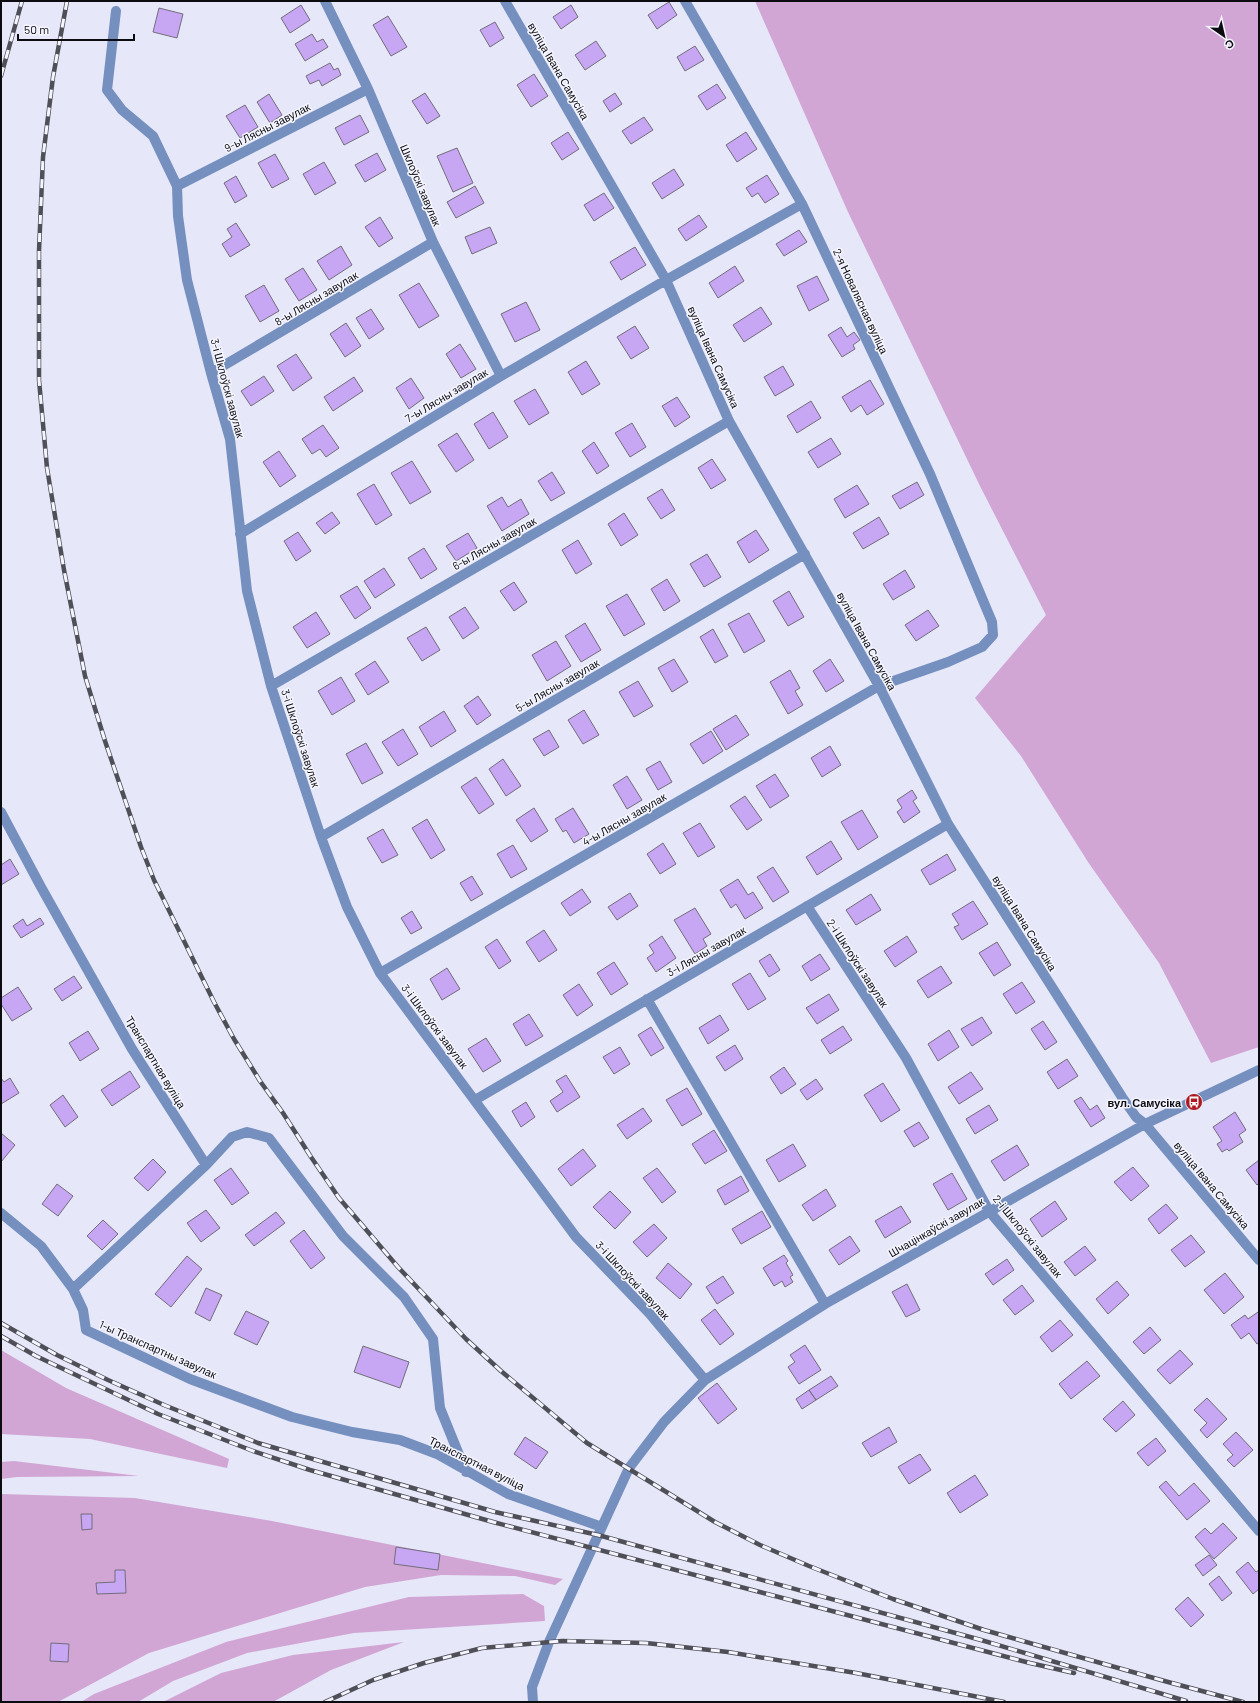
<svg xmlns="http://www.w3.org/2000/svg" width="1260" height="1703" font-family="Barlow,sans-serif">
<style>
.green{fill:#d1a6d5}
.building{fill:#c7a6f4;stroke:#736d7b}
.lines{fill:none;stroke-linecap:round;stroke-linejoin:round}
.street{stroke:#758fbf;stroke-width:10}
.rail-casing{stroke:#4f4f58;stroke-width:4.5}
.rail{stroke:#f4f5ff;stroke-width:3;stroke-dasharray:9;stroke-linecap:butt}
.labels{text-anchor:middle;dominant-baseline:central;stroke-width:3;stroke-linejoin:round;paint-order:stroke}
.street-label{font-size:11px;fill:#0b0b10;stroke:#f4f5ff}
.poi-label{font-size:11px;font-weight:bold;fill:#0b0b10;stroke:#f4f5ff;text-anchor:end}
</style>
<rect width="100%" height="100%" fill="#e6e7f8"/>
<!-- green -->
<path class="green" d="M755 1H1259V1047L1211 1063 1159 963 1088 862 1021 756 975 698 1046 615 980 486 848 212Z
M1 1350 66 1388 229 1459 227 1468 90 1439 1 1434Z
M14 1461 139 1476 17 1477 1 1479V1462Z
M1 1494 135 1498 272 1521 563 1579 555 1585 515 1576 441 1575 365 1587 149 1653 58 1702H1Z
M523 1594 544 1606 545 1621 354 1633 247 1653 173 1681 138 1702H81L94 1694 226 1642 409 1597Z
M404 1642 331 1670 273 1702H163L221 1673 293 1655Z"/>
<!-- building -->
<path class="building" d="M669 2 677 15 657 29 648 15Z
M301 5 310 20 290 33 281 18Z
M571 5 578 17 561 29 553 17Z
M159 8 183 14 177 38 153 32Z
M388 16 407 47 391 56 373 25Z
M495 22 504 38 490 47 480 30Z
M312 34 317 42 323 39 328 47 305 61 295 44Z
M596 41 606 56 585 70 575 55Z
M695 46 704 60 685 71 677 57Z
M330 63 334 70 338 68 341 75 322 86 319 80 310 84 306 76Z
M534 74 548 96 531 107 517 85Z
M717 84 726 98 707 110 698 96Z
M425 93 440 116 427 124 412 101Z
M615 93 622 104 610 112 603 101Z
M269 94 282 115 270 123 257 102Z
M245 105 258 127 240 138 226 116Z
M360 115 369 132 344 145 335 128Z
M644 117 653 130 631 144 622 131Z
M568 132 579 149 562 160 551 143Z
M746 132 757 149 737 162 726 145Z
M457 148 473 183 453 192 437 156Z
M377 153 386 170 365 182 355 165Z
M275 154 289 179 272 188 258 163Z
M324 162 336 183 315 195 303 174Z
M674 169 684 185 662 199 652 183Z
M767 175 779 194 765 203 758 193 752 197 746 188Z
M236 176 247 196 235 203 224 183Z
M475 186 484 203 456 218 447 202Z
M604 193 614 208 594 221 584 205Z
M699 215 707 227 686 241 678 229Z
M380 217 393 238 379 247 365 227Z
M236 223 250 245 230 257 222 244 232 237 227 229Z
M490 227 497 243 472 254 465 237Z
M799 230 807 242 784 256 776 244Z
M341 246 352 265 329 280 317 261Z
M635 247 646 265 621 280 610 262Z
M735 266 744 281 718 298 709 283Z
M303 268 317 290 299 301 285 279Z
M817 276 829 300 809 311 797 286Z
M419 283 439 316 419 328 399 295Z
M264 285 279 311 260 322 245 296Z
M526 302 540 330 515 342 501 314Z
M761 307 772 324 744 342 733 325Z
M371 309 384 329 369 339 356 318Z
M346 323 361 346 345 357 330 334Z
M635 326 649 348 631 359 617 337Z
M841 327 847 337 854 332 860 340 853 345 855 349 842 357 828 335Z
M460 344 476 369 461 378 446 354Z
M296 354 312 378 293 391 277 366Z
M586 361 600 384 582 395 568 372Z
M783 366 794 385 775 396 764 377Z
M264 376 274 391 251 406 241 391Z
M354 377 363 391 333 411 324 397Z
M411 378 424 398 409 409 396 388Z
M870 380 884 404 867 415 861 405 851 412 842 397Z
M535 389 549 413 529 425 514 401Z
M677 397 690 417 675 427 662 406Z
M811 401 821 418 797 433 787 416Z
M493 412 508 437 489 449 474 424Z
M632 423 646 447 630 457 615 433Z
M323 425 339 448 326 457 320 449 312 454 302 439Z
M457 433 474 460 456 472 438 445Z
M831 438 841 454 818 468 808 452Z
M594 442 609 466 597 474 582 451Z
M279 451 296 476 280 487 263 462Z
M712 459 726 480 711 489 698 468Z
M412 461 431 492 410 504 391 473Z
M552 472 565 493 551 501 538 481Z
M917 482 924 495 900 509 892 496Z
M374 484 392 515 376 525 357 494Z
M857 485 869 504 845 518 834 499Z
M662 489 675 510 661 519 647 498Z
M502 497 508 507 521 499 529 514 502 531 487 506Z
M332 512 340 523 325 534 316 523Z
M624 513 638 535 621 546 608 524Z
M879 517 889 534 863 549 853 533Z
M756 530 769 550 749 563 737 542Z
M298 532 311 551 296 561 284 541Z
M468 533 477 548 456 561 446 546Z
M578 540 592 564 576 574 562 550Z
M424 548 437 569 421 579 408 558Z
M707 554 721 577 704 587 690 564Z
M384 568 395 585 375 598 364 581Z
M905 570 915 587 893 600 883 584Z
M667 579 680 601 664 611 651 589Z
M514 582 527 602 514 611 500 591Z
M357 586 371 608 355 619 340 596Z
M789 591 804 617 788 626 773 601Z
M627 594 645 624 624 636 606 606Z
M465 607 479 628 463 639 449 617Z
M928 610 939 626 916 641 905 625Z
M316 612 330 634 307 648 293 627Z
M749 613 765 641 744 653 728 624Z
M585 623 601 650 581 662 565 636Z
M426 627 440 650 422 661 407 638Z
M713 629 728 656 715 663 700 637Z
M556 641 571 666 547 681 532 655Z
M674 659 688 682 672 692 658 668Z
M830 659 844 681 826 692 813 671Z
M375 661 389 682 368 695 355 674Z
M790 670 800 688 795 691 803 705 788 714 770 682Z
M341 677 355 701 332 715 318 691Z
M638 681 653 706 634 717 619 692Z
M478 696 491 715 477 725 464 706Z
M584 710 599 735 583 744 568 720Z
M444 711 456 731 431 747 419 727Z
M736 715 749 735 726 750 713 729Z
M403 729 418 754 398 766 382 742Z
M549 730 559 747 544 756 533 739Z
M711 731 723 751 703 764 690 744Z
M366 743 383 773 362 784 346 754Z
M830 746 841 765 822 777 811 758Z
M503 759 521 786 506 796 489 769Z
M660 761 672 782 658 790 646 769Z
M775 774 789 796 770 808 756 786Z
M627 776 642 800 627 809 613 785Z
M476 777 494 804 479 814 461 787Z
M912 790 917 798 913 801 920 812 904 823 897 812 902 808 897 800Z
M745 796 762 820 747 830 730 806Z
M534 808 548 831 531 842 516 820Z
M573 808 589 834 574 843 566 830 563 832 555 819Z
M862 810 878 837 858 850 841 822Z
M427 819 445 850 431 859 412 828Z
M700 823 715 847 698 857 683 833Z
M383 829 398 855 382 863 367 838Z
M831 841 842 859 817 875 806 857Z
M663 843 676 864 660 874 647 854Z
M513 845 527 869 511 878 497 854Z
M947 854 956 870 930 885 921 870Z
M10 859 19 874 1 885V865Z
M773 867 789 892 773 902 757 877Z
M472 876 483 894 471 901 460 883Z
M738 879 748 895 753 892 763 908 745 919 736 904 731 908 720 890Z
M582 889 591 902 570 916 561 903Z
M630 893 638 906 617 920 608 907Z
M871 894 881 910 856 925 846 910Z
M973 901 988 924 962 940 954 927 959 925 952 914Z
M695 908 711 934 703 939 707 946 695 954 674 920Z
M412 911 422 928 411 934 401 918Z
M40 918 44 924 21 938 13 926 23 919 27 926Z
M544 930 557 950 539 962 526 942Z
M662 936 676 958 656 972 647 958 654 953 649 945Z
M907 936 917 952 895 967 884 951Z
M497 939 511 961 499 969 485 947Z
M997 942 1011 965 994 976 979 953Z
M770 954 780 970 769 977 759 961Z
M820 954 830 969 811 981 802 966Z
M614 962 628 984 611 995 597 973Z
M941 966 952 983 928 998 917 981Z
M447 968 460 989 442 1000 430 979Z
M750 973 766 999 748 1010 732 984Z
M74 976 82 988 62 1001 54 989Z
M1022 982 1035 1002 1016 1014 1003 994Z
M579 984 593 1005 577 1016 563 995Z
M18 987 32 1009 12 1021 1 1004V998Z
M829 994 839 1010 817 1024 806 1008Z
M529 1014 543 1036 526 1046 513 1024Z
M720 1015 729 1030 708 1044 699 1028Z
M982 1017 992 1033 972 1046 961 1029Z
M1043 1021 1057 1042 1045 1050 1031 1029Z
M843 1026 852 1040 830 1054 821 1040Z
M651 1027 664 1048 651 1056 638 1035Z
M949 1030 959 1047 938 1061 928 1044Z
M88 1031 99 1049 80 1061 69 1043Z
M486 1038 501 1061 483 1072 468 1049Z
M735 1045 743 1059 725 1071 716 1057Z
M620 1047 630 1064 614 1074 603 1057Z
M1067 1059 1078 1076 1058 1089 1047 1072Z
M784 1067 796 1084 781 1094 770 1077Z
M130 1071 140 1087 112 1106 101 1090Z
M971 1072 983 1089 959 1104 948 1087Z
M566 1075 580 1097 557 1112 550 1101 563 1092 556 1081Z
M1 1078 4 1082 10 1078 19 1093 1 1104Z
M816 1079 823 1089 807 1100 800 1090Z
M883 1083 900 1110 881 1122 864 1095Z
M687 1088 702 1114 682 1126 666 1100Z
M63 1095 78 1117 65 1127 50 1105Z
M1081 1097 1090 1110 1097 1105 1105 1118 1091 1127 1074 1101Z
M526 1102 535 1117 521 1127 512 1111Z
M989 1105 998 1120 975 1134 966 1119Z
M643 1108 652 1121 627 1139 617 1125Z
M1235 1112 1246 1130 1239 1135 1243 1142 1229 1151 1227 1149 1222 1152 1217 1144 1222 1141 1213 1127Z
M919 1122 929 1138 914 1147 904 1131Z
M714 1130 727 1151 705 1164 692 1144Z
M1 1133 15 1145 1 1162Z
M793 1144 806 1166 779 1182 766 1160Z
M1017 1145 1029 1165 1004 1181 991 1161Z
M583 1149 596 1166 571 1186 558 1169Z
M153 1159 166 1172 148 1191 134 1178Z
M1259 1160V1183L1257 1185 1246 1170Z
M1133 1167 1149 1186 1131 1201 1114 1182Z
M231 1168 249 1193 232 1205 214 1180Z
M657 1168 676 1192 662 1203 643 1178Z
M952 1173 967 1199 948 1210 933 1184Z
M741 1176 749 1191 725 1205 717 1190Z
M57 1184 73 1196 58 1216 42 1204Z
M826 1189 836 1206 813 1221 802 1205Z
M610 1191 631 1212 615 1229 593 1207Z
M1055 1201 1067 1219 1042 1237 1030 1219Z
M1166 1204 1178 1218 1159 1234 1148 1219Z
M901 1206 911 1222 885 1238 875 1221Z
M206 1210 220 1228 201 1242 187 1223Z
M762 1211 771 1227 741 1244 732 1229Z
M276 1212 285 1223 254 1246 245 1235Z
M103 1220 118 1234 102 1250 87 1236Z
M654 1224 667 1238 647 1257 633 1242Z
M304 1230 325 1258 311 1269 290 1241Z
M1191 1235 1205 1252 1185 1267 1171 1250Z
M850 1236 860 1251 839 1265 829 1250Z
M1085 1246 1096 1260 1075 1276 1064 1262Z
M784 1255 788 1261 786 1263 793 1275 790 1277 793 1282 785 1287 782 1281 774 1286 763 1268Z
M187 1256 202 1269 171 1307 155 1294Z
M1007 1259 1014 1270 993 1285 985 1274Z
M668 1263 692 1284 680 1299 656 1278Z
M1225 1273 1244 1297 1224 1314 1204 1290Z
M723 1276 734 1293 717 1304 706 1287Z
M1117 1281 1129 1295 1108 1314 1096 1299Z
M907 1284 920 1310 906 1317 892 1292Z
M1022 1285 1034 1301 1015 1315 1003 1300Z
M206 1288 222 1295 210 1321 195 1313Z
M715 1309 734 1334 720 1345 701 1320Z
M246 1311 269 1322 257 1345 234 1334Z
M1258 1312 1259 1314V1343L1257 1344 1249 1333 1241 1339 1231 1325 1245 1315 1248 1319Z
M1060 1320 1073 1335 1052 1352 1040 1337Z
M1150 1327 1161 1340 1144 1354 1133 1342Z
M805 1345 821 1370 799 1384 788 1367 795 1362 790 1355Z
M363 1346 409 1362 400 1388 354 1372Z
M1180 1350 1193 1364 1170 1384 1157 1370Z
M1087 1361 1100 1376 1071 1399 1059 1384Z
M831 1376 838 1386 816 1400 809 1390Z
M717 1383 737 1409 718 1424 698 1398Z
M809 1390 816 1400 802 1409 796 1399Z
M1207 1398 1227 1419 1207 1438 1200 1430 1207 1423 1194 1410Z
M1123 1401 1135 1415 1116 1432 1103 1419Z
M889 1427 897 1442 871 1457 862 1443Z
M1236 1432 1253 1450 1234 1467 1227 1460 1233 1455 1223 1444Z
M525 1437 548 1452 536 1469 514 1454Z
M1156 1438 1166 1451 1148 1466 1137 1453Z
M920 1454 931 1470 909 1484 898 1467Z
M975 1475 988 1495 960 1513 947 1493Z
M1166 1481 1179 1496 1194 1483 1210 1501 1187 1520 1159 1487Z
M81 1514H92V1529L82 1530Z
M1223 1523 1237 1538 1214 1559 1195 1537 1205 1528 1211 1534Z
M396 1547 440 1554 438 1570 394 1564Z
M1209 1555 1217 1565 1203 1576 1195 1565Z
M1248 1562 1256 1572 1259 1570V1589L1253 1594 1236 1572Z
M115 1570H125L126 1593 97 1594 96 1583 115 1582Z
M1219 1576 1232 1593 1222 1601 1209 1584Z
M1188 1597 1204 1615 1191 1627 1175 1609Z
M51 1643 69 1644 68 1662 50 1661Z"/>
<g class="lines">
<!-- street -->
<path class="street" d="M325 1 368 89 433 242 501 376
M505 1 666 280 729 421 879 686 948 824 1122 1097 1136 1117 1145 1124 1259 1260
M116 11 107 90 122 110 153 136 177 186 178 216 187 280 211 373 230 439 247 591 271 686 321 837 347 907 380 973 576 1237 650 1314 705 1380
M177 186 368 89
M211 373 433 242
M240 534 501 376 666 280 802 204
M271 686 729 421
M1 812 41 887 132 1049 206 1165 73 1289
M321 837 805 554
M807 906 906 1058 989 1211 1259 1531
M380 973 879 686 948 662 982 647 993 635 992 622 930 474 802 204 685 1
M647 999 825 1304
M475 1100 948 824
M206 1165 232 1137 247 1132 269 1138 343 1236 404 1297 433 1339 440 1408 466 1472
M1 1213 41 1246 73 1289 83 1310 86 1330 190 1379 292 1417 352 1432 400 1440 437 1454 508 1494 602 1527
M533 1702 532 1687 549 1642 629 1468 664 1422 705 1380 825 1304 1145 1124 1259 1070"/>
<!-- rail casing -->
<g class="rail-casing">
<path id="rail" d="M67 1 53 77 43 157 39 251V380L47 468 64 570 85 676 105 741 141 847 154 880 214 1002 234 1039 260 1081 283 1113 311 1157 339 1198 398 1267 466 1339 501 1371 587 1443 715 1522 760 1545 809 1566 893 1599 984 1630 1168 1682 1243 1702
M1 76 22 1
M1 1323 57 1355 108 1380 164 1405 258 1443 495 1512 598 1535 981 1640 1186 1701
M1 1336 36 1356 158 1414 253 1451 310 1470 493 1522 1030 1663 1074 1673
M325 1702 373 1680 424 1663 482 1648 562 1641 646 1643 728 1652 856 1673 1004 1702"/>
</g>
<!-- rail -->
<use href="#rail" class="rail"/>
</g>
<!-- icons -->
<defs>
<g id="bus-disc" transform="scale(0.9)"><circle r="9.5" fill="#ad1a23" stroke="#f4f5ff"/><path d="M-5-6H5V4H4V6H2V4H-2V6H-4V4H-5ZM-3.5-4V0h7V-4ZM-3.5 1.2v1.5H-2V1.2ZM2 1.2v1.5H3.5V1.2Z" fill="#fff"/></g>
</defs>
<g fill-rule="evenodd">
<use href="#bus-disc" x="1194" y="1102"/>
</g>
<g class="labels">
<!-- street labels -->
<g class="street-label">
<text transform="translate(559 71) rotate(60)">вуліца Івана Самусіка</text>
<text transform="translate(267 127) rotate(-27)">9-ы Лясны завулак</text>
<text transform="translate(421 185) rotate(67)">Шклоўскі завулак</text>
<text transform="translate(316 298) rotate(-31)">8-ы Лясны завулак</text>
<text transform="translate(861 301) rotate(65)">2-я Новалясная вуліца</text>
<text transform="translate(714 357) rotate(66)">вуліца Івана Самусіка</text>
<text transform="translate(228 388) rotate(75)">3-і Шклоўскі завулак</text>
<text transform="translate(446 395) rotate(-31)">7-ы Лясны завулак</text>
<text transform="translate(494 543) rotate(-30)">6-ы Лясны завулак</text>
<text transform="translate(867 641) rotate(61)">вуліца Івана Самусіка</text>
<text transform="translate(557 685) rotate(-30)">5-ы Лясны завулак</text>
<text transform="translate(301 738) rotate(72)">3-і Шклоўскі завулак</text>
<text transform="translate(624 819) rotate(-30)">4-ы Лясны завулак</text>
<text transform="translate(1025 923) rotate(58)">вуліца Івана Самусіка</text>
<text transform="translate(706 951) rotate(-30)">3-і Лясны завулак</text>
<text transform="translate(858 963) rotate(57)">2-і Шклоўскі завулак</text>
<text transform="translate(435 1026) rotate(53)">3-і Шклоўскі завулак</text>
<text transform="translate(156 1062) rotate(59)">Транспартная вуліца</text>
<text transform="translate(1212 1185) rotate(50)">вуліца Івана Самусіка</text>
<text transform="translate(936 1227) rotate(-30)">Шчацінкаўскі завулак</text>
<text transform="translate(1028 1236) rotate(51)">2-і Шклоўскі завулак</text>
<text transform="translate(633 1280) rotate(47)">3-і Шклоўскі завулак</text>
<text transform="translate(158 1349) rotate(24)">1-ы Транспартны завулак</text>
<text transform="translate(477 1463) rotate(27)">Транспартная вуліца</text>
</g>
<!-- poi labels -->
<g class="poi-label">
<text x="1181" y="1102">вул. Самусіка</text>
</g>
</g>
<!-- border -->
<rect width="1260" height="1703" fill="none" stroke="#0b0b10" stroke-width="4"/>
<!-- north arrow -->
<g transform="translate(1224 36) rotate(146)" stroke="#f4f5ff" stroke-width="3" paint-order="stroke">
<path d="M0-3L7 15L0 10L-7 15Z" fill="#0b0b10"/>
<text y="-6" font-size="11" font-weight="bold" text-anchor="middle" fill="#0b0b10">С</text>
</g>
<!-- scale -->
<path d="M18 34v6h116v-6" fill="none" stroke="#0b0b10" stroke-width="2"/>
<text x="24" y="34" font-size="12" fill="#0b0b10" stroke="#f4f5ff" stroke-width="3" paint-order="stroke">50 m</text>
</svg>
